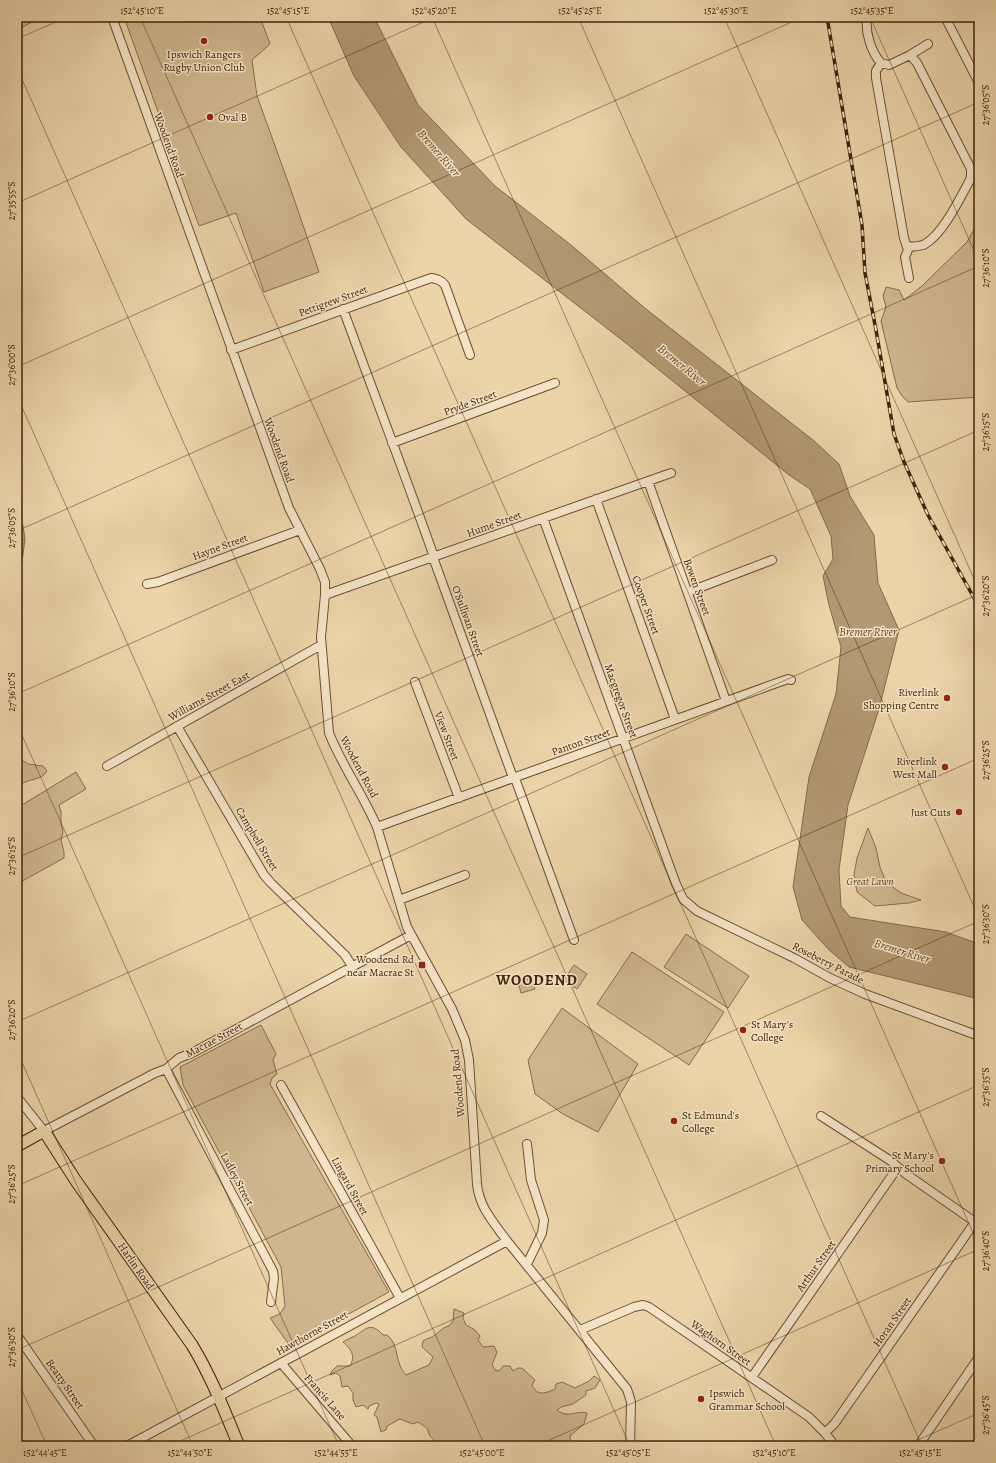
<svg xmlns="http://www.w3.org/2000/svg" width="996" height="1463" font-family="Alegreya,serif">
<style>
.green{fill:#cfb68e;stroke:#886d4c}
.water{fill:#b29873;stroke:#856a49}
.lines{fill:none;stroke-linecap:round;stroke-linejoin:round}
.minor-casing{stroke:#6c5031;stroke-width:10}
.major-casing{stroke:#412409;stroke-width:13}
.minor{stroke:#f3e3c7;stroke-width:8}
.major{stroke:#ecd4a9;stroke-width:11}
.rail-casing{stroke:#412409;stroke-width:3.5}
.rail{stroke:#f3e3c7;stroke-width:2;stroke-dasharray:6;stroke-linecap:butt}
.ticks{fill:none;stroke:#412409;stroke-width:1;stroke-opacity:0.45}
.poi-dot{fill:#8f2418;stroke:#f3e3c7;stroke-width:1.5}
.labels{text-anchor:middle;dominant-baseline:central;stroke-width:3;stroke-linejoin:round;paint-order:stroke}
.poi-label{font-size:11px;fill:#412409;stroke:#f3e3c7;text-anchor:end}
.street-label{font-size:11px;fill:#412409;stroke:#f3e3c7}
.park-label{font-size:11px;font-style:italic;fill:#64482a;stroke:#f3e3c7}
.water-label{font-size:12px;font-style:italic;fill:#634729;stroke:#f3e3c7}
.district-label{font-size:15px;font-weight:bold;letter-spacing:1px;fill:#412409;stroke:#f3e3c7}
.neatline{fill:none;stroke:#412409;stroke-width:1.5}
.ticks-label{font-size:10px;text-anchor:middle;fill:#412409}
</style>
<rect width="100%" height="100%" fill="#ecd4a9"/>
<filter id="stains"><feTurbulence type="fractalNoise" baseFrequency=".005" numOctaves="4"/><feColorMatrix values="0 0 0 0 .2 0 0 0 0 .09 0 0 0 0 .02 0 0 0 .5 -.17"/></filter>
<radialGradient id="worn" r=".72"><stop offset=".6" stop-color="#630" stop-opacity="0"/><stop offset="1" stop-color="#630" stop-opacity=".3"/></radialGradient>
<!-- green -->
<path class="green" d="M17 17H52L30 23 17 30Z
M124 17H260L270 44 252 60 257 96 292 193 319 272 264 292 236 213 199 226Z
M979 220V397L908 402 902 396 897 388 881 321 886 307 883 296 886 287 899 290 904 300 922 286 967 242Z
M17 757 28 764 43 766 47 771C42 781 27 778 19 786L18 796 22 805 76 772 86 789 59 805 61 812V824L63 832 61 840 64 852V858L17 884Z
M868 828 876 848 880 867 886 882 901 893 921 900 909 903 875 906 857 892 854 875 857 858Z
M686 934 749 976 728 1008 664 967Z
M632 952 724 1012 689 1065 597 1004Z
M574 965 587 974 577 989 564 980Z
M531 978 535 989 521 993 518 982Z
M562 1008 638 1064 598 1132 563 1114 535 1094 528 1060Z
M261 1025 276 1054 273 1060 277 1074 272 1078 270 1084 389 1292 290 1346 270 1318 280 1314 285 1306 281 1267 183 1085 180 1067Z
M454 1309 464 1313 463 1318 466 1325 475 1330 480 1336 478 1340 483 1347 494 1346 497 1352 492 1365 496 1371 500 1370 503 1366H510L513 1371 518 1368H522L535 1380 532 1385C537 1397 546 1393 555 1389L556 1384 562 1382 575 1388 589 1381 594 1376 600 1380 595 1388 586 1391V1395L573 1404 561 1407 557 1410C568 1419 577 1410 587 1413L584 1424 570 1436 571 1446H440L430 1436 427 1428 418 1422 413 1424 400 1419 387 1426 386 1430 381 1432 377 1417 374 1415 379 1404 376 1403 369 1406 368 1409 363 1405 356 1407 353 1400V1393L348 1386 342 1387 340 1376 336 1373 330 1375 332 1371 337 1366H350C356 1356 351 1349 343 1342 347 1339 351 1338 355 1336 367 1328 371 1322 383 1335H387C400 1345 394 1363 406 1375L429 1365 433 1357 422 1347 423 1341C427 1338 432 1338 435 1335 441 1331 441 1328 449 1326L453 1321Z"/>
<!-- water -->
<path class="water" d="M328 17H374L418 105 495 186 571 245 646 309 813 440 839 464 850 496 874 535 878 583 899 630 879 709 848 805 839 870 841 906 850 917 946 932 979 944V999L849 967 829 950 802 920 793 887 809 777 836 694 841 647 829 605 823 576 833 559 831 536 810 489 789 475 622 340 466 219 401 147 354 76Z
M17 489 25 539 20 577 17 582Z"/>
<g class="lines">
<!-- minor casing -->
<g class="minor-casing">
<path id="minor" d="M112 17 289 508 320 569 325 582V595L321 637 329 733C342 766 363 794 377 827L407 927 452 1009 465 1040 469 1060 477 1184C479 1207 494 1223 507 1241L627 1389 631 1402 630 1446
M867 17C865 32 871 52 881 63L889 65 910 55 917 63 971 169V176L970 180C960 198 943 234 925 244 920 247 913 246 907 247L904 238 876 78V71L881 63
M945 17 979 83
M910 55 928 44
M907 247 908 250 905 257 909 278
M343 309C373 391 404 472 433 554L434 560 512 775 516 781 574 940
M231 350 431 278C437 279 441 280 445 285L470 355
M392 443 555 383
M648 481 726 701
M596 499 675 719
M543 518 676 884 683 899 697 911 794 958 830 978 865 994 979 1036
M147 584 158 582 300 530
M688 592 772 560
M325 595 671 473
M415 682 459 798
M177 726 264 875 271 883 345 955 352 966
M107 766 321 645
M377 827 788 679 791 680
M399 900 465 875
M166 1069 273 1271 274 1278 271 1302
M281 1085 400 1298
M17 1097 44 1131 155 1073 166 1069 179 1058 192 1053 411 935
M821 1116 891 1161 906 1174 978 1224
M527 1264 542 1233 544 1220 531 1180 527 1144
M580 1330 634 1307 643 1305 649 1307 809 1417 825 1433 835 1446
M17 1335 94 1446
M281 1363 352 1446
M752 1377 898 1167
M825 1433 835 1423 975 1222
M127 1446 507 1241
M918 1446 979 1357"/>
</g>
<!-- major casing -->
<g class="major-casing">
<path id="major" d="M17 1146 44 1131 76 1181 192 1345C211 1376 225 1412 239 1446"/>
</g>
<!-- minor -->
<use href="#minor" class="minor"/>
<!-- major -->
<use href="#major" class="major"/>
<!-- rail casing -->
<g class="rail-casing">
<path id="rail" d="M827 17 862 225 865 273 876 330 894 434 904 462 928 515 979 607"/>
</g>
<!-- rail -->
<use href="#rail" class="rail"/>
</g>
<!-- ticks -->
<path class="ticks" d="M140 17 776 1446M286 17 922 1446M432 17 979 1246M578 17 979 918M724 17 979 590M870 17 979 262M17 39 67 17M17 68 630 1446M17 203 435 17M17 367 803 17M17 396 485 1446M17 531 979 102M17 694 979 266M17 724 339 1446M17 858 979 430M17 1022 979 594M17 1051 193 1446M17 1186 979 758M17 1350 979 921M17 1379 47 1446M169 1446 979 1085M536 1446 979 1249M904 1446 979 1413"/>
<!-- markers -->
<g class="poi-dot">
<circle cx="204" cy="41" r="4"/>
<circle cx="210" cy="117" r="4"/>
<circle cx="947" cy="698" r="4"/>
<circle cx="945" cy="767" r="4"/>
<circle cx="959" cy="812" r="4"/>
<rect x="418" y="961" width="8" height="8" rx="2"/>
<circle cx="743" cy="1030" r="4"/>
<circle cx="674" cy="1121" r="4"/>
<circle cx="942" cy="1161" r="4"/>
<circle cx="701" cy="1399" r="4"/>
</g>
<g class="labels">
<!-- poi labels -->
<g class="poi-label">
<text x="204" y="54" text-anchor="middle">Ipswich Rangers<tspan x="204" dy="13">Rugby Union Club</tspan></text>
<text x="218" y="117" text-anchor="start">Oval B</text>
<text x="939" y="692">Riverlink<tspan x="939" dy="13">Shopping Centre</tspan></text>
<text x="937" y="761">Riverlink<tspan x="937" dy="13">West Mall</tspan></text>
<text x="951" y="812">Just Cuts</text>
<text x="414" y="959">Woodend Rd<tspan x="414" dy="13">near Macrae St</tspan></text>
<text x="751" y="1024" text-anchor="start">St Mary's<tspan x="751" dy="13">College</tspan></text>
<text x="682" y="1115" text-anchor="start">St Edmund's<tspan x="682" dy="13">College</tspan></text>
<text x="934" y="1155">St Mary's<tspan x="934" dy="13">Primary School</tspan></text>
<text x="709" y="1393" text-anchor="start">Ipswich<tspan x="709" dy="13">Grammar School</tspan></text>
</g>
<!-- street labels -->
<g class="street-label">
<text transform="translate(169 145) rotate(70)">Woodend Road</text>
<text transform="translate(333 301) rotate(-20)">Pettigrew Street</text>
<text transform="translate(470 403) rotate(-20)">Pryde Street</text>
<text transform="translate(279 450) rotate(70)">Woodend Road</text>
<text transform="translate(494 524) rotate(-20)">Hume Street</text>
<text transform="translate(220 547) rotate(-20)">Hayne Street</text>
<text transform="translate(697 587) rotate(70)">Bowen Street</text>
<text transform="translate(646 605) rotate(70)">Cooper Street</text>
<text transform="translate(468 621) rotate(70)">O'Sullivan Street</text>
<text transform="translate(209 696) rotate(-29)">Williams Street East</text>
<text transform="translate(621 701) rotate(70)">Macgregor Street</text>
<text transform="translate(447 736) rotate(69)">View Street</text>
<text transform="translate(581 742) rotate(-20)">Panton Street</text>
<text transform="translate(359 767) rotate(62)">Woodend Road</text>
<text transform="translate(257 839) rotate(59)">Campbell Street</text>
<text transform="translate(828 963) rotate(27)">Roseberry Parade</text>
<text transform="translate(214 1040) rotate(-28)">Macrae Street</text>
<text transform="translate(458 1083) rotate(-95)">Woodend Road</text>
<text transform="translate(237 1179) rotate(62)">Ladley Street</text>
<text transform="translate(350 1186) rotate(61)">Lingard Street</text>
<text transform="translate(136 1266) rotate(55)">Harlin Road</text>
<text transform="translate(816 1266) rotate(-55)">Arthur Street</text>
<text transform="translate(892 1322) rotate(-55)">Horan Street</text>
<text transform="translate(312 1333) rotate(-29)">Hawthorne Street</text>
<text transform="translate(721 1343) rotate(35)">Waghorn Street</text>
<text transform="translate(65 1384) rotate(55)">Beatty Street</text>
<text transform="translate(325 1397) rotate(49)">Francis Lane</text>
</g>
<!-- park labels -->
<g class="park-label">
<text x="870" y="881">Great Lawn</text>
</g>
<!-- water labels -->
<g class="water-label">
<text transform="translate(439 153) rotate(49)">Bremer River</text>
<text transform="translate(682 365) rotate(39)">Bremer River</text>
<text x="868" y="632">Bremer River</text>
<text transform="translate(902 951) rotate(17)">Bremer River</text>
</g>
<!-- district labels -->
<g class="district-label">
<text x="537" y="980">WOODEND</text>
</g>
</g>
<!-- margin -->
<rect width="996" height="1463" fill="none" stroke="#ecd4a9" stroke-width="44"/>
<rect x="22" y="22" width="952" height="1419" class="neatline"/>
<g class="ticks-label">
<text x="142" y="14">152°45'10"E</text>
<text x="288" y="14">152°45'15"E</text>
<text x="434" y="14">152°45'20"E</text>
<text x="580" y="14">152°45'25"E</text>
<text x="726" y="14">152°45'30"E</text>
<text x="872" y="14">152°45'35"E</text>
<text transform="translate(985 105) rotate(-90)" y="4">27°36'05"S</text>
<text transform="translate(11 201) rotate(-90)" y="4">27°35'55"S</text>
<text transform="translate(985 268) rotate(-90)" y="4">27°36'10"S</text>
<text transform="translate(11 365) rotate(-90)" y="4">27°36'00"S</text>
<text transform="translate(985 432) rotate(-90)" y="4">27°36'15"S</text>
<text transform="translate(11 528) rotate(-90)" y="4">27°36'05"S</text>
<text transform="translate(985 596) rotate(-90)" y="4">27°36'20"S</text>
<text transform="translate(11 692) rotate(-90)" y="4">27°36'10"S</text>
<text transform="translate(985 760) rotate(-90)" y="4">27°36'25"S</text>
<text transform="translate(11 856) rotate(-90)" y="4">27°36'15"S</text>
<text transform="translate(985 924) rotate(-90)" y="4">27°36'30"S</text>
<text transform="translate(11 1020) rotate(-90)" y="4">27°36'20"S</text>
<text transform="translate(985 1087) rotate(-90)" y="4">27°36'35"S</text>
<text transform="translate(11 1184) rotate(-90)" y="4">27°36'25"S</text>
<text transform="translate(985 1251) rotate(-90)" y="4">27°36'40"S</text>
<text transform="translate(11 1347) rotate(-90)" y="4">27°36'30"S</text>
<text transform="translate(985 1415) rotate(-90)" y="4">27°36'45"S</text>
<text x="45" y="1456">152°44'45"E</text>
<text x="190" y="1456">152°44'50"E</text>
<text x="336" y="1456">152°44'55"E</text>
<text x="482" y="1456">152°45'00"E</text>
<text x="628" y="1456">152°45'05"E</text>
<text x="774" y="1456">152°45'10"E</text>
<text x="920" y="1456">152°45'15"E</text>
</g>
<rect width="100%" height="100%" filter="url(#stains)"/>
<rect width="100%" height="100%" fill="url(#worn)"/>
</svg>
